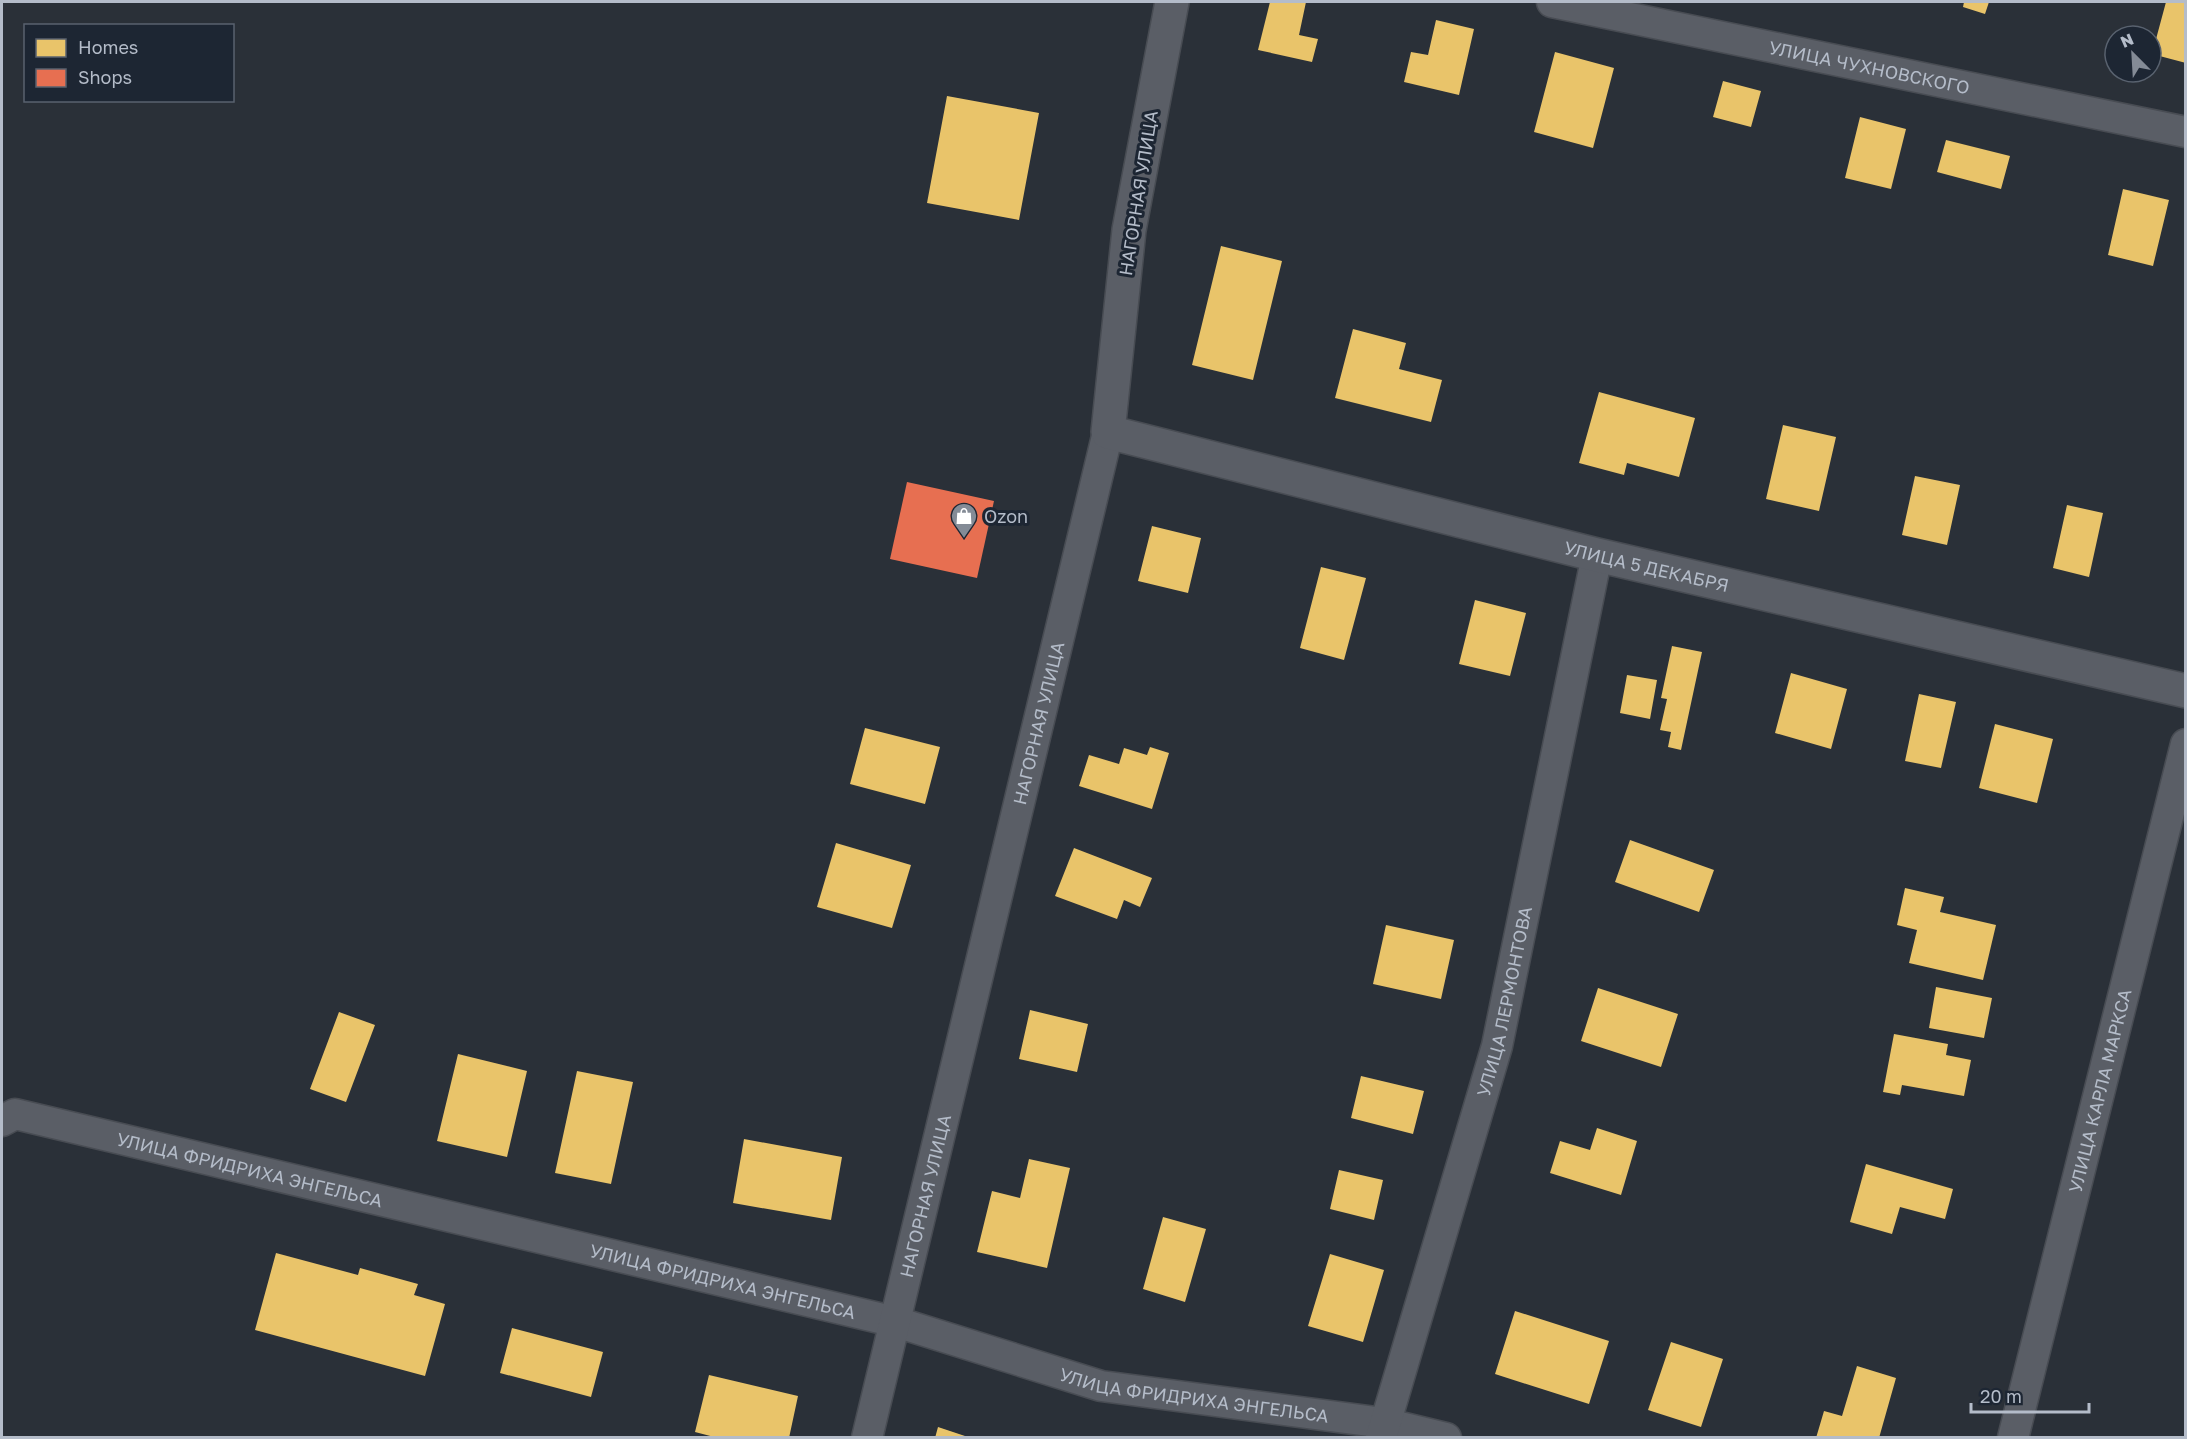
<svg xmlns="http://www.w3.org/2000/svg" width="2187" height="1439" font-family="'Golos Text',sans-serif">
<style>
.homes{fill:#e9c46a}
.shops{fill:#e76f51}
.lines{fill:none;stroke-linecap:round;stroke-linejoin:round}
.minor-casing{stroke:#484c53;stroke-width:33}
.tertiary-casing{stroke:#484c53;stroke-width:36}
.minor{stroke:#5a5e66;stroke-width:30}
.tertiary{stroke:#5a5e66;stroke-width:33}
.labels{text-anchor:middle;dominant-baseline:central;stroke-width:6;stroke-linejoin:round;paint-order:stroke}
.street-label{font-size:18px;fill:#b4bcc9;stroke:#1d2633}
.poi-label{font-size:18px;fill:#b4bcc9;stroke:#1d2633;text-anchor:start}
</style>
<rect width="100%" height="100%" fill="#2a3038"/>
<!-- homes -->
<path class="homes" d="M1270 2H1306L1299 35 1318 39 1312 62 1258 50Z
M1964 2H1989L1985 14 1963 7Z
M2166 2H2186V63L2152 54Z
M1436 20 1474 29 1459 95 1404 82 1411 52 1428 55Z
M1555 52 1614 68 1593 148 1534 132Z
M1723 81 1761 91 1751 127 1713 117Z
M947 96 1039 113 1019 220 927 203Z
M1860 117 1906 129 1891 189 1845 178Z
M1946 140 2010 156 2001 189 1937 172Z
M2123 189 2169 200 2153 266 2108 255Z
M1221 246 1282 261 1253 380 1192 365Z
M1353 329 1406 343 1399 369 1442 380 1431 422 1335 398Z
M1599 392 1695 418 1679 477 1627 463 1624 475 1579 463Z
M1783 425 1836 437 1819 511 1766 499Z
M1915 476 1960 485 1947 545 1902 535Z
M2067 505 2103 513 2089 577 2053 568Z
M1152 526 1201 538 1188 593 1138 581Z
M1321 567 1366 578 1344 660 1300 648Z
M1475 600 1526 613 1510 676 1459 664Z
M1672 646 1702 652 1681 750 1668 747 1671 732 1660 730 1667 699 1661 698Z
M1791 673 1847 689 1831 749 1775 733Z
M1627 675 1657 680 1650 719 1620 713Z
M1919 694 1956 702 1941 768 1905 761Z
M1995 724 2053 739 2037 803 1979 788Z
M865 728 940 747 925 804 850 784Z
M1150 747 1169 753 1152 809 1079 786 1089 755 1119 764 1124 748 1147 755Z
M1630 840 1714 870 1699 912 1615 882Z
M836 843 911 865 892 928 817 907Z
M1074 848 1152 878 1140 907 1124 900 1117 919 1055 896Z
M1905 888 1944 897 1940 912 1996 925 1983 980 1909 963 1917 930 1897 925Z
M1386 925 1454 940 1441 999 1373 984Z
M1936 987 1992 998 1984 1038 1929 1028Z
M1598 988 1678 1014 1661 1067 1581 1041Z
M1030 1010 1088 1024 1077 1072 1019 1059Z
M339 1012 375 1025 346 1102 310 1089Z
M1894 1034 1948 1044 1946 1055 1971 1060 1964 1096 1902 1085 1900 1095 1883 1092Z
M458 1054 527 1071 507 1157 437 1141Z
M577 1071 633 1082 611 1184 555 1173Z
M1361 1076 1424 1091 1413 1134 1351 1118Z
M1597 1128 1637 1141 1621 1195 1550 1173 1560 1141 1590 1150Z
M744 1139 842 1157 831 1220 733 1203Z
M1029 1159 1070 1168 1047 1268 977 1252 992 1191 1020 1198Z
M1866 1164 1953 1189 1945 1219 1900 1207 1892 1234 1850 1222Z
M1339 1170 1383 1180 1374 1220 1330 1209Z
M1163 1217 1206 1229 1185 1302 1143 1289Z
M276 1253 358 1275 360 1268 418 1284 414 1295 445 1304 425 1376 255 1330Z
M1330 1254 1384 1270 1363 1342 1308 1326Z
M1515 1311 1609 1341 1589 1404 1495 1374Z
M512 1328 603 1352 591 1397 500 1373Z
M1671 1342 1723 1359 1701 1427 1648 1410Z
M1857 1366 1896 1378 1879 1438H1816L1824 1411 1842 1416Z
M709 1375 798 1396 789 1438H718L695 1432Z
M938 1427 968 1437V1438H935Z"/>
<!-- shops -->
<path class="shops" d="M907 482 994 501 977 578 890 559Z"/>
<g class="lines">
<!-- minor casing -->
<g class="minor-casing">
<g id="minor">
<path id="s1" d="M1552 2 2186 132"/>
<path id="s2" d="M2 1121 15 1114 896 1322 1101 1386 1384 1423 1446 1438"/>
<path id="s3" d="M867 1438 1108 432"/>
<path id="s4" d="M1381 1438 1497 1046 1597 555"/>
<path id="s5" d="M2013 1438 2186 744"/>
</g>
</g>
<!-- tertiary casing -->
<g class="tertiary-casing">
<g id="tertiary">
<path id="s6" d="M1172 2 1129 230 1108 432 1597 555 2186 691"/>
</g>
</g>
<!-- minor -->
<use href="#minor" class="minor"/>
<!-- tertiary -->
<use href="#tertiary" class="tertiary"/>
</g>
<!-- icons -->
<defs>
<g id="shop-pin" transform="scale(1.35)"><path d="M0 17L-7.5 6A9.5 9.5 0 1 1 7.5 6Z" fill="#848b96" stroke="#1d2633"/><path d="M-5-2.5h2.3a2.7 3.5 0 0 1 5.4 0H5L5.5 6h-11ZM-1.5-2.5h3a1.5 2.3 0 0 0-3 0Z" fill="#fff"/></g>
</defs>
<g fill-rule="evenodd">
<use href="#shop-pin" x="964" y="516"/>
</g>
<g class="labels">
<!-- street labels -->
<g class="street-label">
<text stroke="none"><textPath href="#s1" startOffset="324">УЛИЦА ЧУХНОВСКОГО</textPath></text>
<text transform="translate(1138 193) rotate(-81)">НАГОРНАЯ УЛИЦА</text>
<text stroke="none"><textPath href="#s6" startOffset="990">УЛИЦА 5 ДЕКАБРЯ</textPath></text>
<text stroke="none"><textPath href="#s3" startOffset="735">НАГОРНАЯ УЛИЦА</textPath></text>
<text stroke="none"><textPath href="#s4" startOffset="454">УЛИЦА ЛЕРМОНТОВА</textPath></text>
<text stroke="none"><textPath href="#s5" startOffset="358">УЛИЦА КАРЛА МАРКСА</textPath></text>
<text stroke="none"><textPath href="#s2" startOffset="256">УЛИЦА ФРИДРИХА ЭНГЕЛЬСА</textPath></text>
<text stroke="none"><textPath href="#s3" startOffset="249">НАГОРНАЯ УЛИЦА</textPath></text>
<text stroke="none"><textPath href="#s2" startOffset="742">УЛИЦА ФРИДРИХА ЭНГЕЛЬСА</textPath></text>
<text stroke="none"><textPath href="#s2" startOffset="1228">УЛИЦА ФРИДРИХА ЭНГЕЛЬСА</textPath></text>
</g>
<!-- poi labels -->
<g class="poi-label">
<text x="984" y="516">Ozon</text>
</g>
</g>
<!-- border -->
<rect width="2187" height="1439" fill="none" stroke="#b4bcc9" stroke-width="6"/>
<!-- legend -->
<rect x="24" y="24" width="210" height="78" fill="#1d2633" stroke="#59626f" stroke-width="1.5"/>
<rect x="36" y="39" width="30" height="18" fill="#e9c46a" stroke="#59626f" stroke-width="1.5"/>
<text x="78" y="54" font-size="18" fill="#b4bcc9">Homes</text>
<rect x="36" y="69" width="30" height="18" fill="#e76f51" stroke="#59626f" stroke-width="1.5"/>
<text x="78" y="84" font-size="18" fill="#b4bcc9">Shops</text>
<!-- north arrow -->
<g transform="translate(2133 54) rotate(336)"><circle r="28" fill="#1d2633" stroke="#59626f" stroke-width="1.5"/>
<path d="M0-4.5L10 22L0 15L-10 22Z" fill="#848b96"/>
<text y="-9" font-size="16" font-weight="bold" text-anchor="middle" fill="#b4bcc9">N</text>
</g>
<!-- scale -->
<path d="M1971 1403v9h118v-9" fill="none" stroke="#b4bcc9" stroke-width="3"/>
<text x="1980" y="1403" font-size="18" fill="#b4bcc9" stroke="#1d2633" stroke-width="4.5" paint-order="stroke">20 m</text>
</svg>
